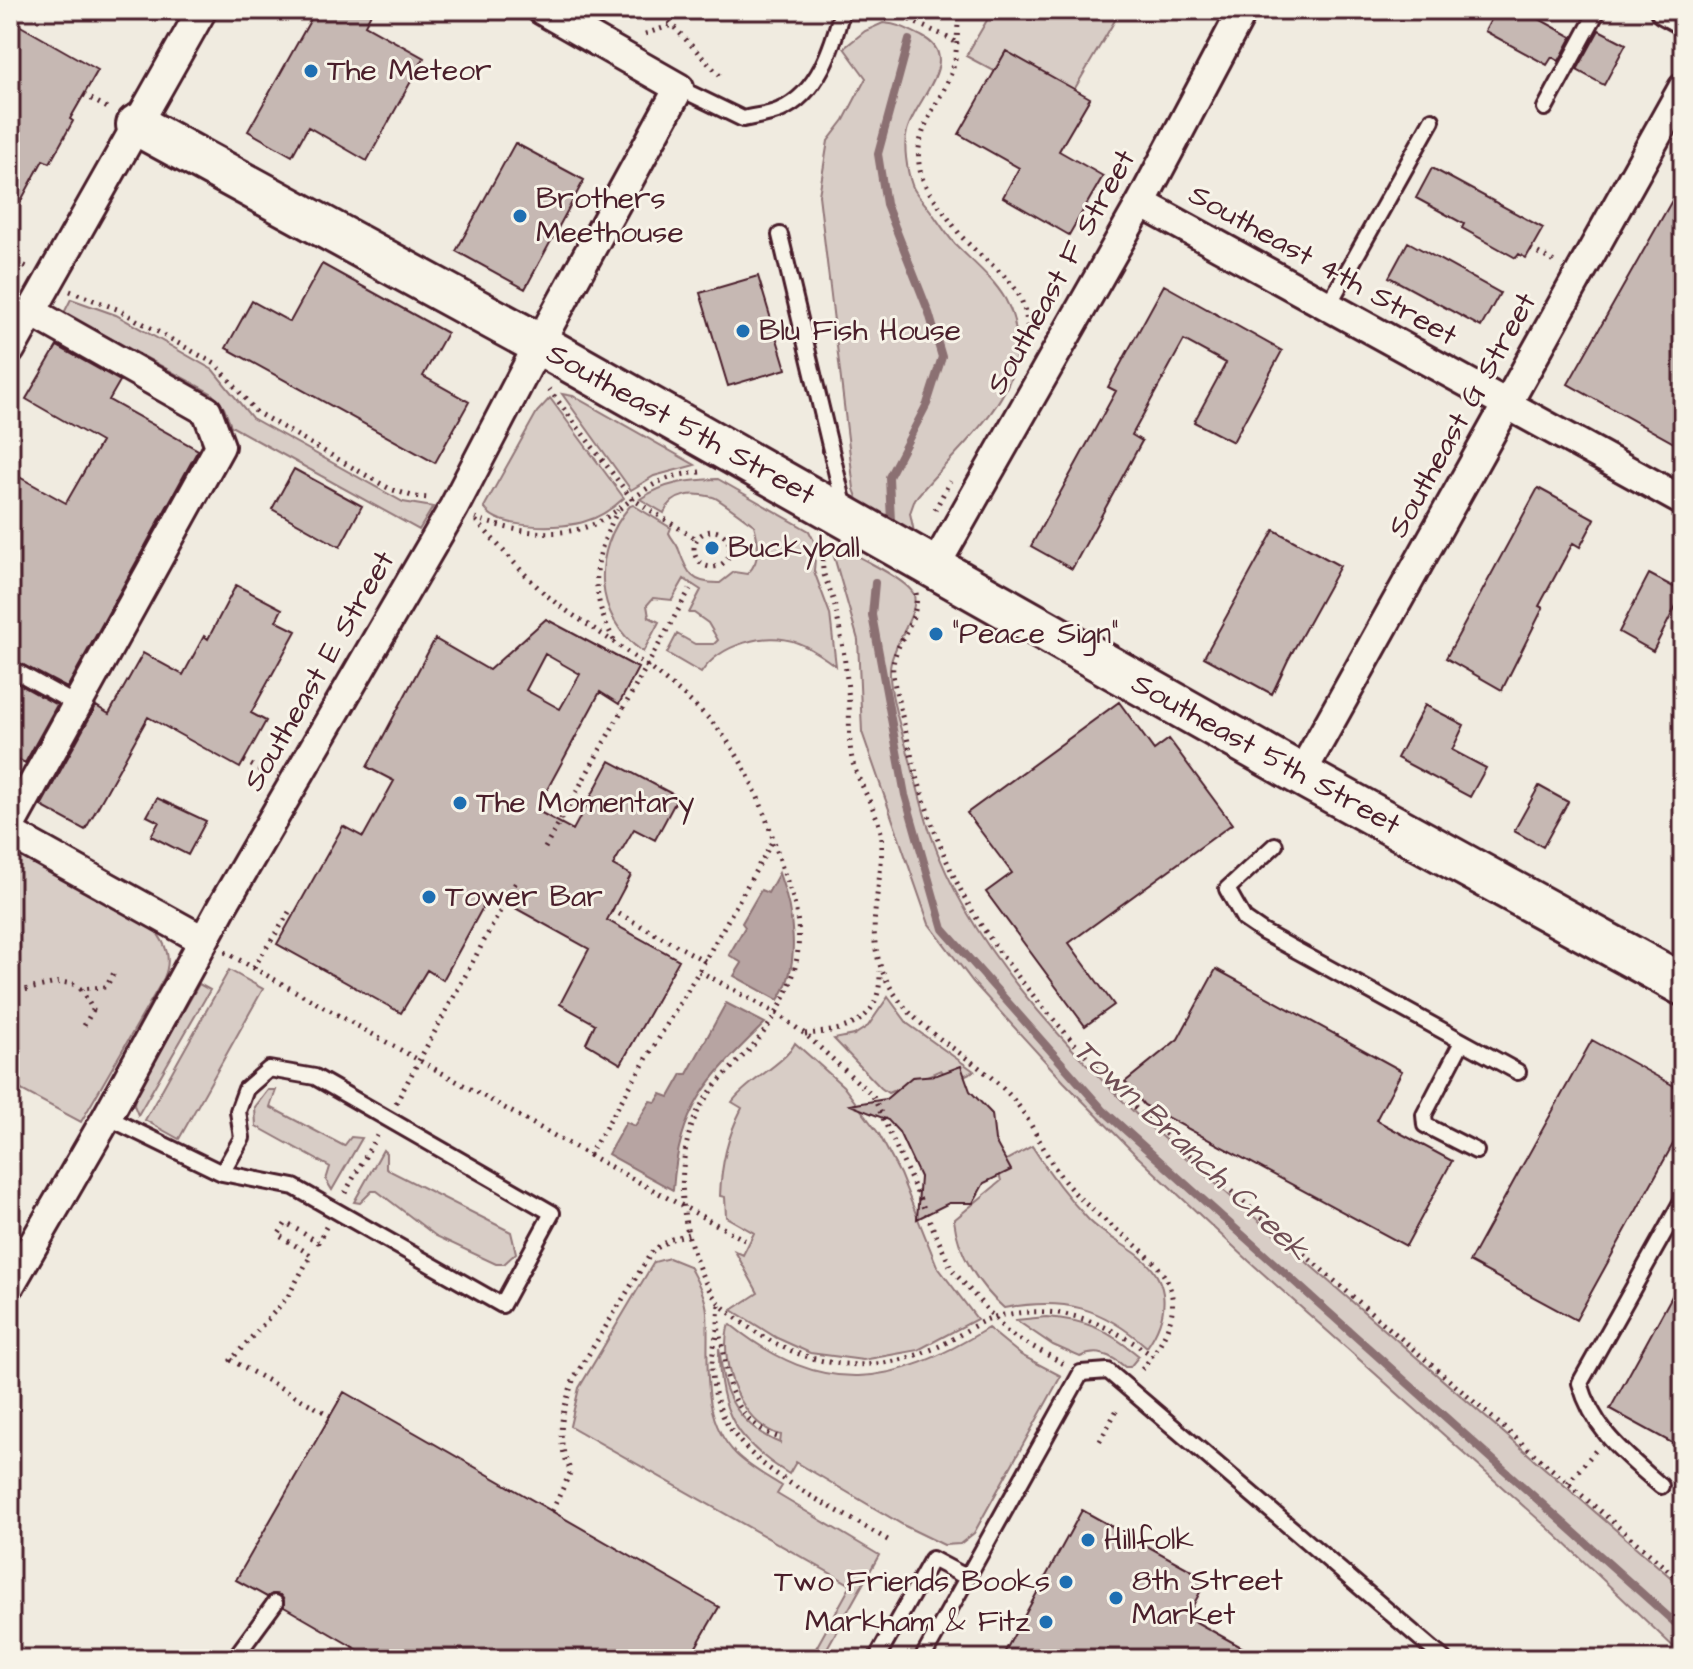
<svg xmlns="http://www.w3.org/2000/svg" width="1693" height="1669" font-family="'Architects Daughter',sans-serif">
<style>
.green{fill:#d8cdc6;stroke:#917678;stroke-width:2}
.water{fill:#b7a4a2;stroke:#8b6f72;stroke-width:2}
.lines{fill:none;stroke-linecap:round;stroke-linejoin:round}
.stream{stroke:#8b6f72;stroke-width:8}
.building{fill:#c6b8b3;stroke:#4a1f2b;stroke-width:2;fill-rule:evenodd}
.lane-casing{stroke:#4a1f2b;stroke-width:20}
.street-casing{stroke:#4a1f2b;stroke-width:34}
.secondary-casing{stroke:#4a1f2b;stroke-width:46}
.path{stroke:#4a1f2b;stroke-width:5;stroke-dasharray:2 6;stroke-linecap:butt}
.lane{stroke:#f7f3e8;stroke-width:14}
.street{stroke:#f7f3e8;stroke-width:28}
.secondary{stroke:#f7f3e8;stroke-width:40}
.path-bridge{stroke:#4a1f2b;stroke-width:5;stroke-dasharray:2 6;stroke-linecap:butt}
.poi-dot{fill:#1f6fb2;stroke:#f7f3e8;stroke-width:3}
.labels{text-anchor:middle;dominant-baseline:central;stroke-width:6;stroke-linejoin:round;paint-order:stroke}
.poi-label{font-size:30px;fill:#4a1f2b;stroke:#f7f3e8;text-anchor:start}
.street-label{font-size:30px;fill:#4a1f2b;stroke:#f7f3e8}
.water-label{font-size:32px;font-style:italic;fill:#704e55;stroke:#f7f3e8}
</style>
<rect width="100%" height="100%" fill="#f0ebe0"/>
<filter id="ink" filterUnits="userSpaceOnUse"><feTurbulence type="fractalNoise" baseFrequency=".0125" numOctaves="2"/><feDisplacementMap in="SourceGraphic" scale="16" xChannelSelector="R" yChannelSelector="G"/><feConvolveMatrix kernelMatrix="1 2 1 2 8 2 1 2 1" color-interpolation-filters="sRGB"/></filter>
<g filter="url(#ink)">
<!-- green -->
<path class="green" d="M993 10H1121L1074 90 1006 51 994 71 966 56Z
M883 23C899 24 909 30 923 37 964 59 914 101 907 131 903 146 907 171 912 185 915 194 924 202 930 210 938 221 946 234 955 244 990 279 1022 300 1016 357 1009 411 947 458 915 499L910 513 914 532 904 530 860 505 854 489 819 195 828 141 844 120 866 78 844 48 865 31Z
M71 299 116 315 213 370 252 418 403 502 433 507 419 530 231 426 224 408 211 393 64 313Z
M562 394 573 396 695 465 654 476 631 490Z
M550 398 624 498C613 508 601 517 586 521 565 529 495 530 484 507L537 412Z
M718 479 809 531 816 545 814 571 830 614 836 666C824 658 812 648 798 643 766 631 720 644 701 673L667 653 677 634 695 644H714L718 640 708 623 694 613H689L701 590 684 579 672 600 653 598 647 605 649 617 659 622 643 652C593 617 591 551 630 506L633 505 671 528 669 533C672 540 677 543 679 550 687 573 692 584 720 583L734 572 747 574C761 562 759 542 754 525 748 521 718 498 713 497 694 492 672 493 664 513L640 499C666 482 688 480 718 479Z
M839 550 848 551C862 559 909 581 914 595 919 614 890 648 890 670 889 695 901 729 908 753 916 780 922 809 931 835 970 947 1058 1037 1140 1118L1683 1588V1656L1557 1536 1249 1261 1137 1156 1064 1082 973 982 929 924 862 732 858 640 833 553Z
M10 844 154 929C167 945 172 959 164 978L81 1122 10 1084Z
M229 970 263 989 179 1139 145 1120Z
M199 984 210 990 138 1115 134 1105 135 1096Z
M888 997 908 1024 974 1071 951 1082 941 1070 888 1093 881 1088 834 1039 854 1035 868 1026Z
M795 1043 843 1086 879 1134 900 1174 937 1266 977 1319 918 1350 863 1360 810 1353 777 1338 732 1310 758 1293 735 1251 743 1255 754 1233 726 1217 725 1197 720 1196C721 1164 727 1137 742 1108L732 1102C748 1080 785 1064 795 1043Z
M268 1090H276L270 1107 344 1146 351 1137 362 1138 332 1190 326 1180 330 1167 256 1126 255 1107Z
M1032 1146C1049 1173 1067 1197 1088 1219 1102 1234 1122 1243 1138 1255 1172 1281 1169 1315 1147 1347 1101 1307 1065 1297 1004 1308 978 1285 958 1254 954 1220L1001 1181 997 1165Z
M383 1150 386 1153V1169L511 1232 516 1253 504 1264H496L436 1236 377 1191H372L360 1203 354 1202Z
M669 1258 689 1266C696 1280 706 1296 707 1312 710 1359 698 1416 736 1454 749 1467 766 1476 782 1486L777 1494 879 1555 821 1659H810L851 1585 570 1426 579 1388 654 1262Z
M1046 1317C1088 1320 1107 1330 1139 1356L1130 1367H1125C1111 1355 1097 1349 1080 1357L1053 1345 1016 1320Z
M731 1325C823 1398 893 1387 988 1328L1021 1355 1061 1376 974 1533 960 1544 944 1545 905 1526 796 1462 789 1474C736 1442 718 1410 719 1348 722 1362 721 1378 727 1391 736 1415 757 1434 780 1443L781 1435C741 1425 719 1364 728 1327Z"/>
<!-- water -->
<path class="water" d="M779 873C793 911 802 965 778 1000L734 976 742 963 729 955 745 927 742 923 761 890 768 893Z
M726 1003 765 1023C708 1079 679 1107 673 1190L608 1154 626 1122 635 1126 650 1101 656 1102 661 1094 669 1097 682 1074H687Z"/>
<g class="lines">
<!-- stream -->
<path class="stream" d="M891 522 889 477 927 404 942 357 929 313 886 204 878 154 909 40
M875 583 872 615 905 795 943 929 1103 1110 1683 1630"/>
</g>
<!-- building -->
<path class="building" d="M316 10H373L365 25 424 58 367 161 308 127 292 156 248 131Z
M1496 10H1523L1572 37 1559 61 1552 57 1547 65 1485 31Z
M10 20 98 70 70 119 73 121 50 163 43 160 10 221Z
M1599 30 1626 44 1604 85 1577 70Z
M1006 51 1090 98 1059 151 1103 176 1069 235 1003 197 1019 168 959 134Z
M515 143 584 180 525 289 456 251Z
M1432 168 1543 228 1526 258 1519 254 1516 258 1462 228 1464 224 1416 198Z
M1683 181V448L1568 384Z
M1408 242 1500 293 1481 327 1389 277Z
M322 264 447 333 423 376 469 402 435 463 226 348 252 301 290 322Z
M758 276 786 369 728 386 700 293Z
M1164 285 1282 351 1233 442 1194 422 1226 363 1184 340 1132 435 1142 441 1072 569 1031 546 1116 391 1108 387Z
M57 346 120 381 109 400 198 450 67 688 10 658V472L66 503 101 442 26 399Z
M294 469 362 506 340 547 272 509Z
M1538 488 1595 519 1580 547 1573 543 1539 606 1543 608 1502 690 1446 658Z
M1274 530 1340 566 1288 660 1272 694 1204 657Z
M1649 574 1683 592 1653 651 1619 632Z
M236 585 282 609 276 621 296 631 251 713 266 721 240 768 148 717 85 830 41 806 96 706 109 714 143 653 183 675 204 636 208 639Z
M546 619 638 668 619 704 600 692 536 810 573 830 610 761 678 797 655 840 634 829 613 865 631 875 607 920 679 960 621 1064 586 1043 595 1024 560 1004 589 949 490 894 443 980 427 970 401 1013 277 944 343 826 363 837 394 781 367 767 435 639 489 670ZM545 654 580 674 560 709 526 690Z
M10 679 57 705 25 763 10 755Z
M1119 702 1154 750 1169 739 1232 824 1069 943 1114 1005 1085 1026 986 892 1012 873 967 813Z
M1425 705 1464 725 1452 750 1486 768 1470 797 1397 758Z
M1539 786 1568 802 1543 847 1514 831Z
M157 798 206 821 188 855 151 836 159 822 147 816Z
M1216 969 1402 1071 1376 1120 1452 1161 1406 1246 1144 1105 1125 1082 1178 1039Z
M1592 1040 1683 1091V1126L1576 1320 1469 1262Z
M961 1066 970 1091 992 1114 995 1141 1011 1170 984 1183 973 1203H949L917 1219 920 1177 899 1132 888 1120 850 1105 886 1099 912 1077 937 1075Z
M1683 1276V1449L1610 1409Z
M344 1392 719 1607 689 1659H374L284 1607V1600L280 1595 272 1594 267 1597 236 1580Z
M1082 1510 1207 1579 1187 1617 1263 1659H1001Z"/>
<g class="lines">
<!-- lane casing -->
<g class="lane-casing">
<path id="lane" d="M679 88 743 119C755 116 769 115 780 110 818 94 833 46 842 10
M1545 108 1598 10
M780 235 845 509
M1328 306 1432 120
M10 668 77 705
M1275 845 1227 889 1244 919 1263 932 1518 1072
M1462 1042 1424 1115 1425 1125 1476 1151
M107 1117 222 1173 294 1187 502 1305 552 1213 315 1077 269 1069 246 1089 238 1111 242 1138 222 1173
M1661 1486C1625 1454 1594 1432 1580 1383L1683 1199
M234 1659 275 1603
M876 1659 932 1559 968 1578
M922 1659 1081 1373 1108 1371 1444 1659"/>
</g>
<!-- street casing -->
<g class="street-casing">
<path id="street" d="M1665 10 1683 20
M1141 203 1683 501
M10 350 202 10
M935 566 1141 203 1243 10
M1301 774 1683 88
M10 826 220 446 207 411 32 312
M10 833 203 940
M10 1285 107 1117 223 905 454 507 539 344 679 88 542 10"/>
</g>
<!-- secondary casing -->
<g class="secondary-casing">
<path id="secondary" d="M137 125 539 344 1310 780 1683 985"/>
</g>
<!-- path -->
<path class="path" d="M658 10 722 78
M689 10 704 18 707 10
M897 10C911 25 938 30 955 42
M959 10C957 29 958 53 952 71 939 106 910 134 921 174 925 188 934 199 943 211 949 219 955 228 961 236 999 278 1029 278 1028 345
M645 34 672 25
M84 95 111 110
M1531 249 1558 264
M10 259 27 267
M70 291 117 309 217 365 256 412 390 489 415 497 430 498
M549 389 631 498 696 539
M935 510 950 481
M475 518C515 533 569 542 607 517 644 493 651 477 700 472
M476 521C502 548 527 580 556 603 573 616 592 627 609 639 641 661 684 693 710 720 747 759 764 810 780 860 784 876 792 891 795 907 808 961 784 1012 748 1051 730 1070 710 1088 698 1111 679 1150 679 1198 689 1238 696 1261 705 1291 724 1308 787 1362 857 1382 935 1348 957 1339 977 1320 999 1316 1061 1303 1104 1321 1153 1356
M694 549a18 18 0 1 1 36 0a18 18 0 1 1-36 0Z
M825 543C818 579 828 576 835 607 842 637 847 672 849 703 850 722 848 745 853 763 860 787 882 818 882 842 882 898 859 936 892 990 923 1040 986 1060 1020 1108 1039 1134 1049 1166 1072 1190 1132 1255 1222 1273 1139 1373
M916 593C921 621 890 645 893 673 895 693 902 713 906 733 921 799 944 868 981 925 1022 988 1074 1043 1125 1099L1683 1583
M614 640C588 592 593 558 618 510
M244 761 271 776
M545 848 690 589
M612 910 705 961
M225 952 589 1155 699 971 773 840
M254 968C265 948 278 932 289 912
M699 971 776 1013 805 1034 873 1096 952 1270 1008 1333 1066 1365
M81 989 93 1010 82 1029
M10 993 61 982 73 984 81 989 106 987 115 971
M805 1034C849 1031 881 1021 880 971
M396 1103 516 882
M345 1193 379 1132
M326 1227 318 1242 286 1223 278 1235 311 1255 287 1298 231 1360 331 1416
M743 1239 749 1243
M719 1305C717 1325 718 1329 723 1348 725 1359 725 1370 728 1380 734 1406 754 1431 781 1438
M717 1329C715 1343 711 1358 712 1372 716 1437 765 1469 816 1499 841 1513 866 1527 891 1542
M1100 1441 1119 1406
M1568 1483 1596 1450
M552 1511 571 1471C554 1438 562 1412 574 1378L653 1250 672 1239 688 1234"/>
<!-- lane -->
<use href="#lane" class="lane"/>
<!-- street -->
<use href="#street" class="street"/>
<!-- secondary -->
<use href="#secondary" class="secondary"/>
<!-- path-bridge -->
<path class="path-bridge" d="M589 1155 743 1239"/>
</g>
</g>
<!-- markers -->
<g class="poi-dot">
<circle cx="311" cy="71" r="8"/>
<circle cx="520" cy="216" r="8"/>
<circle cx="743" cy="331" r="8"/>
<circle cx="712" cy="548" r="8"/>
<circle cx="936" cy="634" r="8"/>
<circle cx="460" cy="803" r="8"/>
<circle cx="429" cy="897" r="8"/>
<circle cx="1088" cy="1540" r="8"/>
<circle cx="1066" cy="1582" r="8"/>
<circle cx="1116" cy="1598" r="8"/>
<circle cx="1046" cy="1622" r="8"/>
</g>
<g class="labels">
<!-- poi labels -->
<g class="poi-label">
<text x="327" y="71">The Meteor</text>
<text x="536" y="199">Brothers<tspan x="536" dy="34">Meethouse</tspan></text>
<text x="759" y="331">Blu Fish House</text>
<text x="728" y="548">Buckyball</text>
<text x="952" y="634">"Peace Sign"</text>
<text x="476" y="803">The Momentary</text>
<text x="445" y="897">Tower Bar</text>
<text x="1104" y="1540">Hillfolk</text>
<text x="1132" y="1581">8th Street<tspan x="1132" dy="34">Market</tspan></text>
<text x="1050" y="1582" text-anchor="end">Two Friends Books</text>
<text x="1030" y="1622" text-anchor="end">Markham &amp; Fitz</text>
</g>
<!-- street labels -->
<g class="street-label">
<text transform="translate(1323 265) rotate(29)">Southeast 4th Street</text>
<text transform="translate(1061 272) rotate(-61)">Southeast F Street</text>
<text transform="translate(1462 415) rotate(-61)">Southeast G Street</text>
<text transform="translate(681 424) rotate(29)">Southeast 5th Street</text>
<text transform="translate(319 671) rotate(-60)">Southeast E Street</text>
<text transform="translate(1266 754) rotate(29)">Southeast 5th Street</text>
</g>
<!-- water labels -->
<g class="water-label">
<text transform="translate(1191 1150) rotate(43)">Town Branch Creek</text>
</g>
</g>
<!-- margin -->
<rect width="1693" height="1669" fill="none" stroke="#f7f3e8" stroke-width="40"/>
<rect x="20" y="20" width="1653" height="1629" fill="none" stroke="#4a1f2b" stroke-width="3" filter="url(#ink)"/>
</svg>
